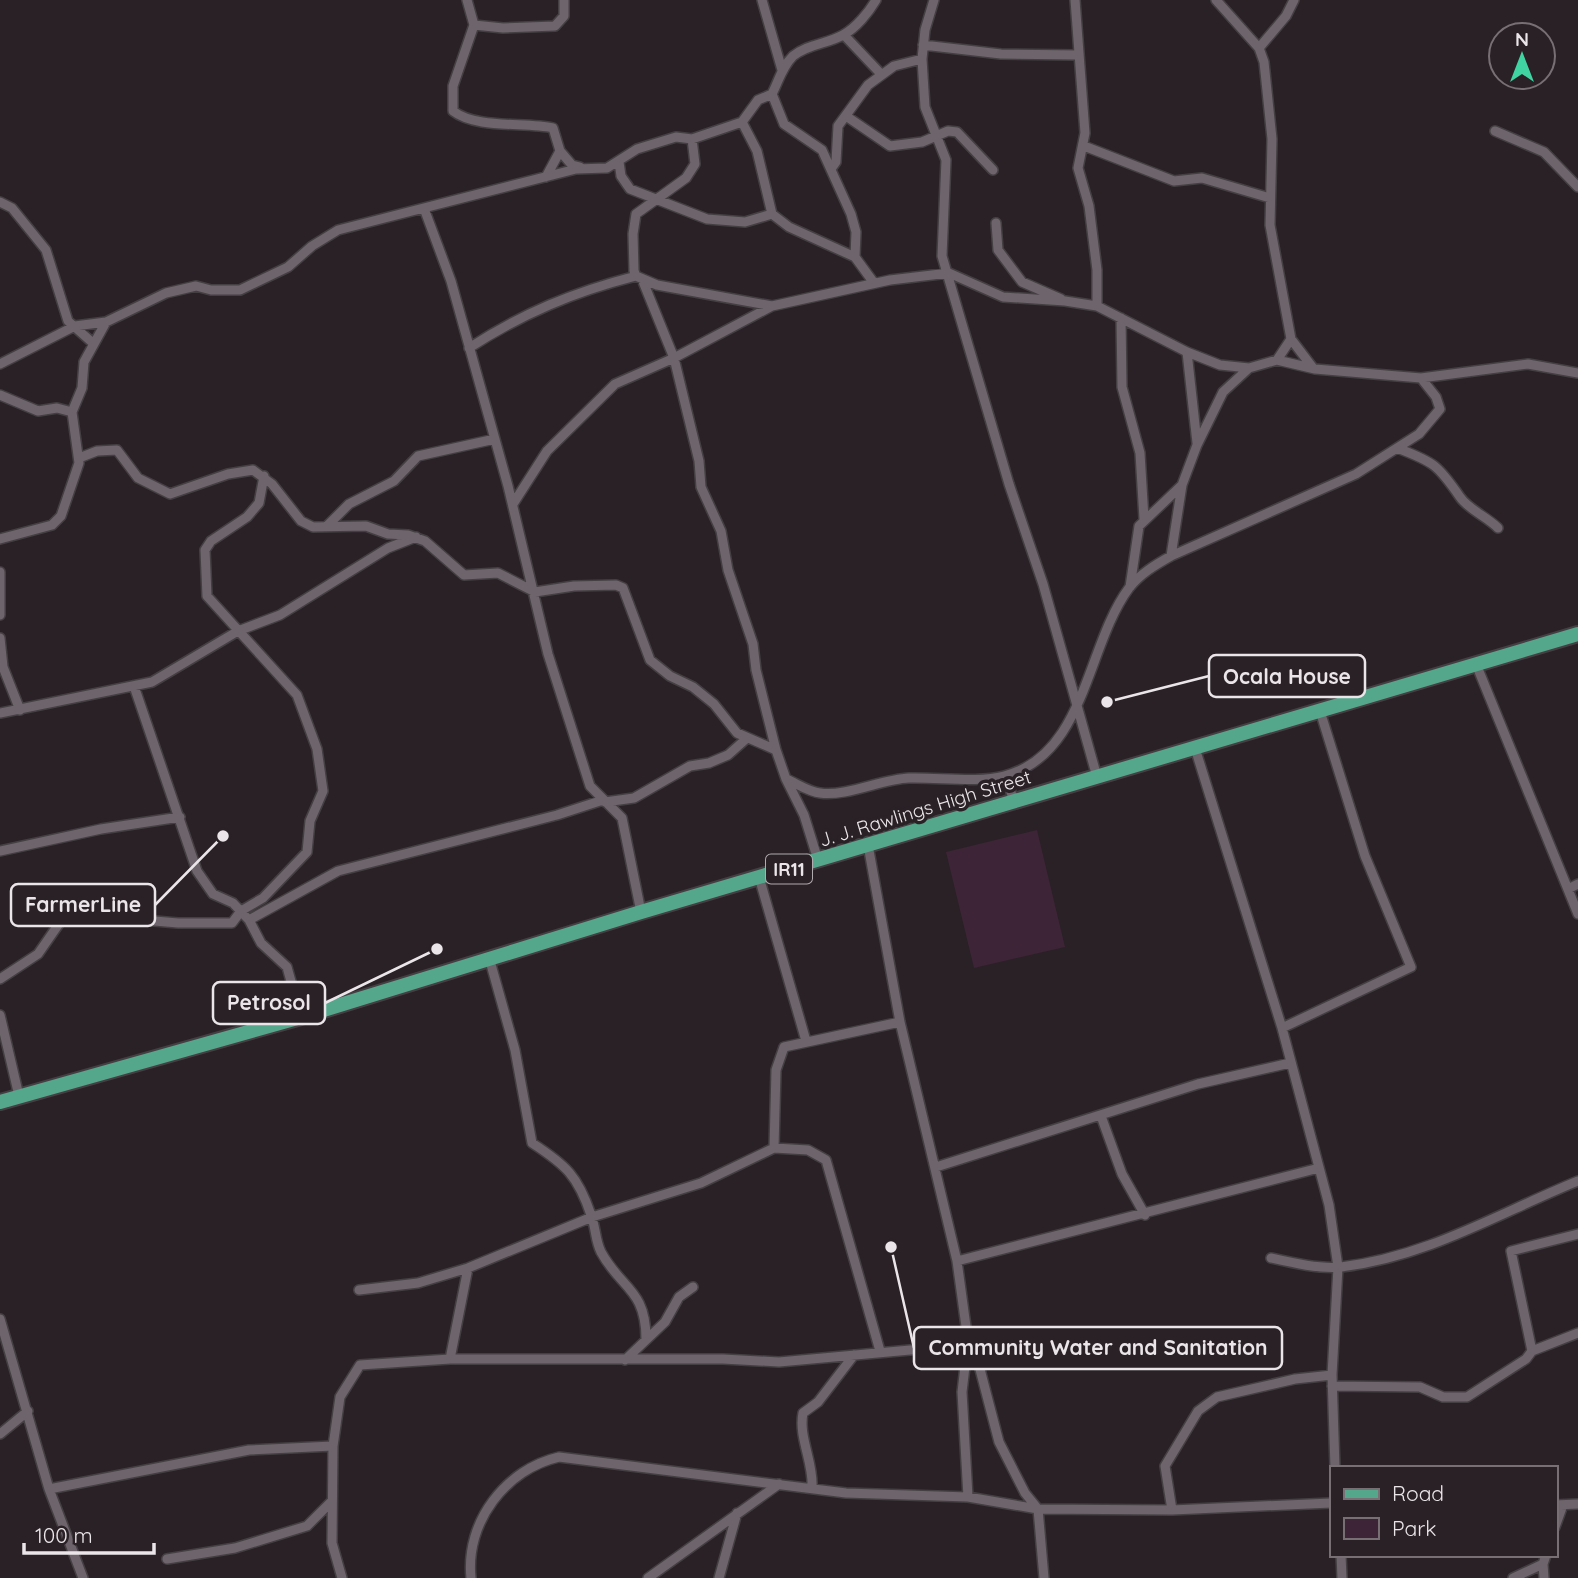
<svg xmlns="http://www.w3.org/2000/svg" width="1578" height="1578" font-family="Quicksand,sans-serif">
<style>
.green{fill:#3d2436}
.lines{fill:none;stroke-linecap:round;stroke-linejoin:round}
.street-casing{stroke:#453f43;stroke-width:12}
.primary-casing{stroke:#453f43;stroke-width:18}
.street{stroke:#6e656c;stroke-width:9}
.primary{stroke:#55a78c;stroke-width:14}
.labels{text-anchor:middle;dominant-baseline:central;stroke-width:7;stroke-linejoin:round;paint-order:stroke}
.shield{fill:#292126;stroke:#b1aaae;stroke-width:2}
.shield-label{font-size:18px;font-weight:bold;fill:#ebe5e9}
.street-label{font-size:19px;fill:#ebe5e9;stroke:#292126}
.leader{fill:none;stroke:#ebe5e9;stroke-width:2.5}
.callout-dot{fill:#ebe5e9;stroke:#292126;stroke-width:2.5}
.callout{fill:#292126;stroke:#ebe5e9;stroke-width:2.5}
.callout-label{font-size:21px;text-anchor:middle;font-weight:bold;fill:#ebe5e9}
</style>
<rect width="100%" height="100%" fill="#292126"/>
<!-- green -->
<path class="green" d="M1037 830 1065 947 974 968 946 852Z"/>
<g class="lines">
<!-- street casing -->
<g class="street-casing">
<path id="street" d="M467 0 474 25 503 28 555 26 564 16V0
M762 0 782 70
M934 0 925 30 922 59 925 107 946 160 942 256 1009 484 1043 584 1097 777
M1075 0 1085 133 1078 168 1089 206 1097 270V306
M1216 0 1259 48 1264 62 1272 139 1270 225 1291 339 1277 360
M474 25 453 86V111C476 129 525 122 553 128L560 151 546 177
M844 35 881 74
M923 45 1001 54 1078 55
M1259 48 1286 16 1294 0
M772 94 784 124 822 150 851 214 856 232 855 257
M846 116 890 146 922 142 948 131 957 132 993 170
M742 122 757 151 772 214 789 227 855 257 874 283
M1495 131 1544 152 1578 187
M692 139 695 164 686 178 636 214 633 234 634 271 636 276 657 285 772 306 890 280 949 273 1003 297 1065 301 1097 306 1187 352 1220 365 1249 368
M1084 146 1174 181 1202 178 1270 198
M560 151 572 165 580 167
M619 162 621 176 630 189 707 219 745 222 772 214
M831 169 836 162 838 126 868 85 894 66 922 59
M0 202 12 208 46 250 68 321 94 344
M425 211 451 281 508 486 548 654 590 786 622 818 641 912
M996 223 998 250 1022 282 1061 299
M642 279 674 358 699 461 701 487 721 531 728 570 753 644 756 670 776 750 786 779 804 815 818 860
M1121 318 1122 387 1140 453 1144 519
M1291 339 1313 368
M469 348C523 313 574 292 636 276
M1187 352 1197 443
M0 364 75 326 106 322 166 293 196 286 211 290H240L288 267 312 246 338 230 576 169 607 168 637 149 676 137 692 139 742 122 758 100 772 94C779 80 782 67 793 56 808 44 827 44 843 35 856 28 869 12 876 0
M0 395 38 411 57 408 72 412
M1397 448C1434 462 1438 465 1460 497 1468 509 1487 517 1498 528
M79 458 97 451 117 450 138 478 170 494 228 474 253 470 272 484 301 521 313 527 366 526 388 534 408 535 425 541 464 575 498 573 535 592 574 586 616 585 623 588 650 660 670 676 693 687 714 704 737 733 776 750
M513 504 547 451 615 384 674 358 772 306
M327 526 349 504 394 481 418 456 495 439
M0 539 52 525 61 516 79 463 72 412 82 388 84 362 106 322
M1171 556 1182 485
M0 572V615
M1130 587 1139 526 1182 485 1197 445 1223 392 1249 368 1277 360 1315 369 1421 378 1528 364 1578 373
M0 638 3 667 20 710
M1476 664 1578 914
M134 686 197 871 213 894 233 903 249 920 261 943 287 967 301 1017
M0 713 152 682 238 631 280 615 388 548 416 537
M1195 748 1282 1028 1329 1205 1338 1267 1332 1375 1335 1468
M1006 776 1014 802
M786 779C796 783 809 792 820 793 846 797 882 779 909 778 938 777 978 783 1004 776 1086 755 1086 646 1129 588 1140 574 1155 565 1171 556L1356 474 1419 434 1440 409 1436 397 1421 378
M605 802 634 798 690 766 709 763 728 755 746 739
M868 845 900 1022 957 1261 968 1341 976 1354 999 1442 1025 1493 1038 1509 1044 1578
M0 851 101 829 180 817
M759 877 806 1041
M1568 889 1578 884
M249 920 338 871 557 815 603 800
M490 961 515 1050 532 1143C566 1165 578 1176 591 1215 596 1228 595 1240 601 1252 621 1289 646 1289 646 1339
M0 979 38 954 63 918 73 914 178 923H232L241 911 263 898 307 852 310 821 323 791 317 749 297 695 207 596 205 550 211 541 247 517 259 503 264 476
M0 1015 19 1096
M1282 1028 1411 967 1365 856 1320 711
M1101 1116 1122 1174 1145 1215
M774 1148 776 1070 784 1047 900 1022
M936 1167 1198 1084 1290 1063
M1271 1258C1293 1263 1319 1269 1341 1267 1427 1257 1499 1213 1578 1181
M957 1261 1319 1168
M359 1290 418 1283 468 1268 592 1217 701 1183 774 1148 808 1150 826 1160 880 1351
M0 1319 49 1489 83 1578
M1532 1351 1511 1251 1578 1234
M450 1359 468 1268
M625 1360 665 1322 679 1297 693 1287
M1332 1386 1420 1387 1443 1397H1467L1526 1359 1532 1351 1578 1333
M0 1434 28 1411
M812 1488C814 1463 798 1437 803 1413L818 1402 854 1355
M49 1489 249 1450 333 1446
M1555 1505 1578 1504
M1172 1510 1165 1466 1198 1411 1217 1397 1295 1379 1332 1375
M1555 1527 1563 1505
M1341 1555 1342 1578
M167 1559 235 1548 307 1526 332 1501
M342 1578 332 1543 333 1446 340 1397 360 1365 450 1359H723L779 1362 921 1349 968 1341 962 1392 968 1497
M471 1578C465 1522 506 1469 559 1457L846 1493 968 1497 1038 1509 1172 1510 1331 1503
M648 1578 779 1484
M719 1578 737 1513
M1513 1578 1543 1564
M1544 1578 1543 1564 1546 1555"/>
</g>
<!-- primary casing -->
<g class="primary-casing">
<path id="primary" d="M0 1102 301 1017 641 912 1578 634"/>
</g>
<!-- street -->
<use href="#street" class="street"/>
<!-- primary -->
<use href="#primary" class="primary"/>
</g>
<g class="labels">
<!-- shield labels -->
<rect class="shield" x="766" y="854.5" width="46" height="29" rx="5"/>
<g class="shield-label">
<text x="789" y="869">IR11</text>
</g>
<!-- street labels -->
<g class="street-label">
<text transform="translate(925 808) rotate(-17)">J. J. Rawlings High Street</text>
</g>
</g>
<!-- callouts -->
<path class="leader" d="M1107 702L1209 676M223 836L155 905M437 949L325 1003M891 1247L914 1348"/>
<g class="callout-dot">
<circle cx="1107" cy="702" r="7"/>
<circle cx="223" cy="836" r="7"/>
<circle cx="437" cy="949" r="7"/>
<circle cx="891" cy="1247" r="7"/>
</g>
<g class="callout">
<rect x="1209" y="655" width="156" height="42" rx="7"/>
<rect x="11" y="884" width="144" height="42" rx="7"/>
<rect x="213" y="982" width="112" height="42" rx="7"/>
<rect x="914" y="1327" width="368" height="42" rx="7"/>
</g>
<g class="callout-label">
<text x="1287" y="684">Ocala House</text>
<text x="83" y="912">FarmerLine</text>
<text x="269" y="1010">Petrosol</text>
<text x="1098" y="1355">Community Water and Sanitation</text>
</g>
<!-- legend -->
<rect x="1330" y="1466" width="228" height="91" fill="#292126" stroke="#776f74" stroke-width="2"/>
<rect x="1344" y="1489" width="35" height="10" fill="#55a78c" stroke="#776f74" stroke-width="2"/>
<text x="1392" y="1501" font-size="21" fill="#ebe5e9">Road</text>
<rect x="1344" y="1518" width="35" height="21" fill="#3d2436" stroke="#776f74" stroke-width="2"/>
<text x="1392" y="1536" font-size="21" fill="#ebe5e9">Park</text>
<!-- north arrow -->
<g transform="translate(1522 56)"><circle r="33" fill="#292126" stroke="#776f74" stroke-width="2"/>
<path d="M0-5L12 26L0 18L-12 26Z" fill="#3fd4a2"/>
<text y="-10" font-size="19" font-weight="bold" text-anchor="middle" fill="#ebe5e9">N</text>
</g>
<!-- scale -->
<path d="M24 1543v10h130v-10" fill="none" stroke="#ebe5e9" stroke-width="3.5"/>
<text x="35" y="1543" font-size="21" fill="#ebe5e9" stroke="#292126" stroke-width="5" paint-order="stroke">100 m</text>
</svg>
